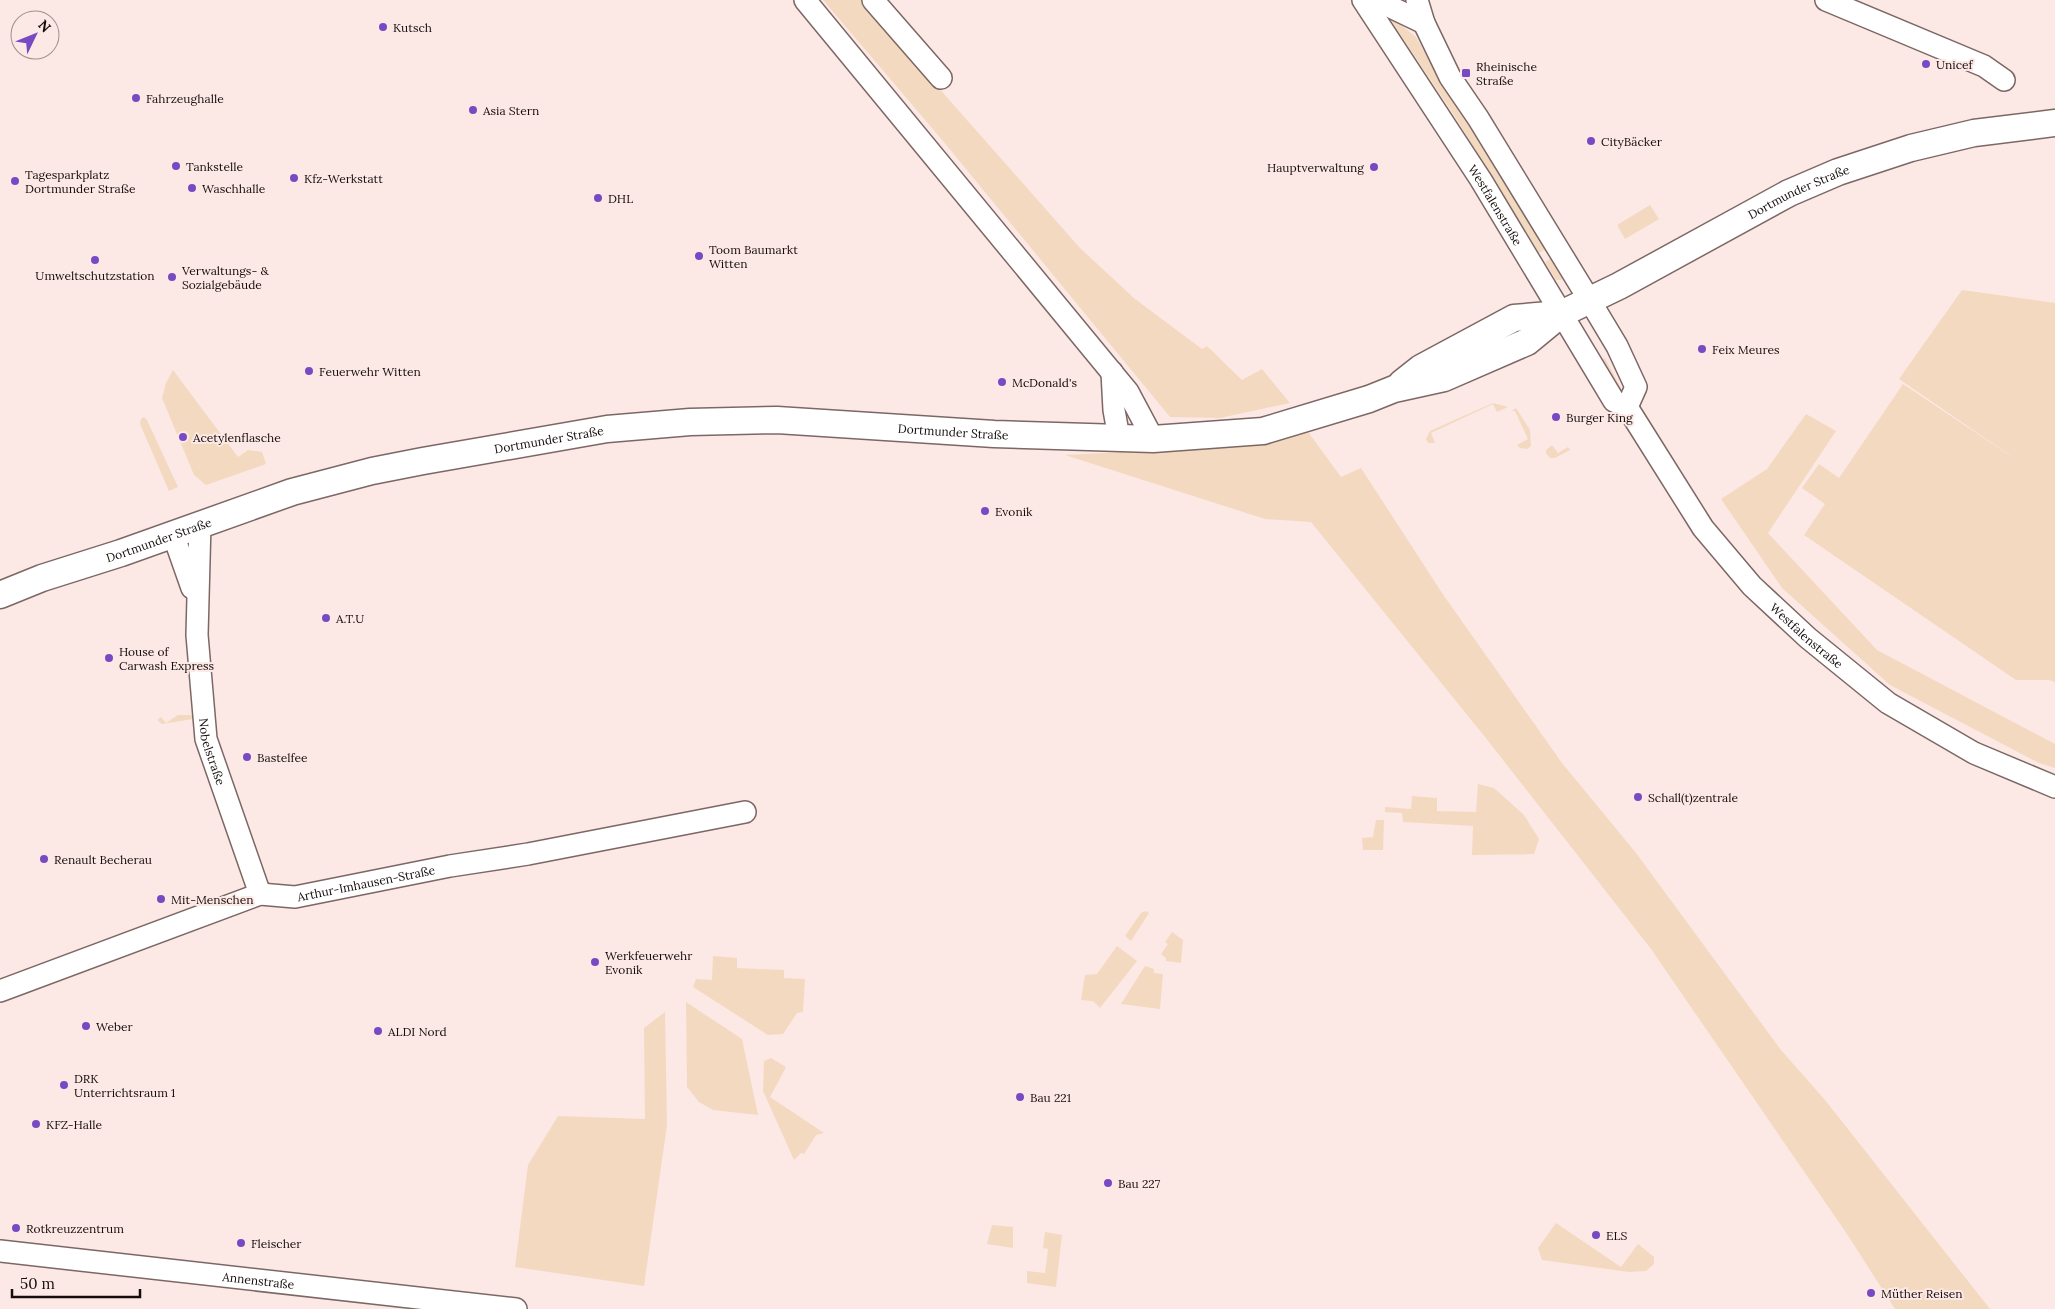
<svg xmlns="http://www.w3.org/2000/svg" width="2055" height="1309" font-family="Lora,serif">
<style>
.green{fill:#f4d9c1}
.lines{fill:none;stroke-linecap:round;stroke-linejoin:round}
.minor-casing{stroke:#7c6764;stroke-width:24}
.major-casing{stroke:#7c6764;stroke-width:29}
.minor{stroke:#fff;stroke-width:21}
.major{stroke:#fff;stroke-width:26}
.poi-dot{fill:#774ac3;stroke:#fce8e5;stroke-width:2}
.labels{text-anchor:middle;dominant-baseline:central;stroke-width:4;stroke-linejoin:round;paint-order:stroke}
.poi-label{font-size:12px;fill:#150d0c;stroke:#fce8e5;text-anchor:start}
.street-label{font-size:12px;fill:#150d0c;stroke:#fce8e5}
</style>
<rect width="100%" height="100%" fill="#fce8e5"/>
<!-- green -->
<path class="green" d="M823 0H861L1080 248 1135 299 1202 349 1207 346 1242 380 1262 369 1290 403 1220 418 1170 417 943 141Z
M1386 13 1416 37 1428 58 1464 108 1551 246 1539 253 1452 112Z
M1650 205 1659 219 1625 239 1617 225Z
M1556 255 1563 277 1561 280H1556L1545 262Z
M1962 290 2055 303V682L2049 680H2016L1804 535 1825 504 1802 488 1819 464 1839 478 1903 384 2024 465 1899 379Z
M1605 358 1621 388 1620 390 1597 362Z
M173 370 238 457 248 450 262 452 266 464 206 485 194 475 162 398 166 383Z
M1493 403 1508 407 1497 412 1493 404 1431 433 1435 443H1428L1426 439 1430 431Z
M1516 408 1530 430 1531 446 1527 449 1520 448 1517 445 1528 439 1515 411H1512Z
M1806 414 1836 431 1768 533 1877 650 2055 744V768L2039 763 1890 685 1782 588 1721 499 1767 469Z
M144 417 147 420 178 487 169 491 140 424 141 419Z
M1306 429 1341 477 1361 468 1442 593 1562 763 1636 853 1781 1050 1825 1100 1990 1309H1895L1847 1234 1651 949 1485 737 1311 522 1265 519 1065 455 1257 445Z
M1552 445 1558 453 1568 447 1570 450 1555 458H1550L1546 453V450Z
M178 715H192L193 719 162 724 157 720 161 717 166 723Z
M1478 784 1494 788 1524 815 1539 839 1534 854 1472 855 1473 826 1403 822 1402 813 1385 812V807L1411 809 1412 796 1437 798V811L1476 812Z
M1376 820H1384L1383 850H1363L1362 838 1373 837Z
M1146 911 1149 913 1131 941 1125 936 1141 913Z
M1172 932 1183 940 1181 963 1166 961V958L1161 954 1168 944 1165 942Z
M1117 946 1137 961 1100 1008 1093 1001 1081 1000 1085 975 1097 974Z
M713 956 737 958V968L784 970V978L805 979 803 1012 797 1013 783 1034 768 1035 693 987 696 979 712 980Z
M1145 966 1154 969V973L1163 974 1160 1009 1121 1004Z
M686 1002 742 1039 758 1115 713 1110 699 1102 687 1087Z
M665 1012 667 1125 644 1286 515 1267 528 1165 558 1116 645 1119 644 1028Z
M771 1058 786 1067 770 1097 824 1133 816 1135 804 1154 801 1153 794 1160 763 1091 764 1061Z
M1556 1223 1621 1267 1638 1244 1654 1257V1264L1646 1271 1629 1272 1542 1260 1538 1248Z
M992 1225 1013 1227V1248L987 1244Z
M1045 1232 1062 1235 1056 1287 1027 1283V1271L1045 1273 1048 1249 1043 1248Z"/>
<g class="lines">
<!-- minor casing -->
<g class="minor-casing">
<g id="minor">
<path d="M805 0 1128 392 1153 439"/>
<path d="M873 0 941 78"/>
<path id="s1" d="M1363 0 1481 180 1614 401 1627 407 1703 528 1752 586 1808 638 1888 703 1974 753 2055 787"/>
<path d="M1376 0 1424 23"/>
<path d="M1417 0 1424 23 1450 77 1478 118 1590 301 1617 346 1636 387 1627 407"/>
<path d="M1826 0 1984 66 2004 80"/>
<path d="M1112 372 1114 410 1119 438"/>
<path id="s2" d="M200 523 197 635 206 739 260 894"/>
<path d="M173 534 192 588"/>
<path id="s3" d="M0 991 260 894 295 897 450 866 528 854 745 812"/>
<path id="s4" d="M0 1251 516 1309"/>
</g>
</g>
<!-- major casing -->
<g class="major-casing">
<g id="major">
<path d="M1402 383 1421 368 1514 318 1561 314"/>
<path id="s5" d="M0 595 42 578 121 553 292 492 372 471 423 461 607 429 690 422 777 420 994 434 1153 439 1263 431 1369 399 1394 389 1444 378 1527 342 1561 314 1619 286 1789 193 1838 172 1911 148 1974 133 2055 123"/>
</g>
</g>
<!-- minor -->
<use href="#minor" class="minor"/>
<!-- major -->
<use href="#major" class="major"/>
</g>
<!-- markers -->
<g class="poi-dot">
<circle cx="383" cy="27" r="5"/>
<circle cx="1926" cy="64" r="5"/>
<rect x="1461" y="68" width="10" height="10" rx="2.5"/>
<circle cx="136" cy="98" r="5"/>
<circle cx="473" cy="110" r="5"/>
<circle cx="1591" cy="141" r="5"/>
<circle cx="176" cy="166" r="5"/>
<circle cx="1374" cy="167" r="5"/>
<circle cx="294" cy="178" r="5"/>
<circle cx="15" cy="181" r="5"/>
<circle cx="192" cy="188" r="5"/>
<circle cx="598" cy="198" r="5"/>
<circle cx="699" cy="256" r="5"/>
<circle cx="95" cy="260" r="5"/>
<circle cx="172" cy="277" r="5"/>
<circle cx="1702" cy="349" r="5"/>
<circle cx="309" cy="371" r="5"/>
<circle cx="1002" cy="382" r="5"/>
<circle cx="1556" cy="417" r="5"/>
<circle cx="183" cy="437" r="5"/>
<circle cx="985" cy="511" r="5"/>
<circle cx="326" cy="618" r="5"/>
<circle cx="109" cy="658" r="5"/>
<circle cx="247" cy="757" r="5"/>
<circle cx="1638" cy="797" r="5"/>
<circle cx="44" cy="859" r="5"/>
<circle cx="161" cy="899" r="5"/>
<circle cx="595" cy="962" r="5"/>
<circle cx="86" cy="1026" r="5"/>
<circle cx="378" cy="1031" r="5"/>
<circle cx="64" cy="1085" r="5"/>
<circle cx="1020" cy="1097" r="5"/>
<circle cx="36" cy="1124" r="5"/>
<circle cx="1108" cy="1183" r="5"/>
<circle cx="16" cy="1228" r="5"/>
<circle cx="1596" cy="1235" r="5"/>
<circle cx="241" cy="1243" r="5"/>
<circle cx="1871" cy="1293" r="5"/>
</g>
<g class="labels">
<!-- poi labels -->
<g class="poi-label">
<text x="393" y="27">Kutsch</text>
<text x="1936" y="64">Unicef</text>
<text x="1476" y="66">Rheinische<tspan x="1476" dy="14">Straße</tspan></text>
<text x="146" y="98">Fahrzeughalle</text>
<text x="483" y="110">Asia Stern</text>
<text x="1601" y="141">CityBäcker</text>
<text x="186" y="166">Tankstelle</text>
<text x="1364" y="167" text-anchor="end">Hauptverwaltung</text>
<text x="25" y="174">Tagesparkplatz<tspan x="25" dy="14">Dortmunder Straße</tspan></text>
<text x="304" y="178">Kfz-Werkstatt</text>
<text x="202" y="188">Waschhalle</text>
<text x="608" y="198">DHL</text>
<text x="709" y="249">Toom Baumarkt<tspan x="709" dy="14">Witten</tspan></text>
<text x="182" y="270">Verwaltungs- &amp;<tspan x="182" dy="14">Sozialgebäude</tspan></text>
<text x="95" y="275" text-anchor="middle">Umweltschutzstation</text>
<text x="1712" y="349">Feix Meures</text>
<text x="319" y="371">Feuerwehr Witten</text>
<text x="1012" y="382">McDonald's</text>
<text x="1566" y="417">Burger King</text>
<text x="193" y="437">Acetylenflasche</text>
<text x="995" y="511">Evonik</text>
<text x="336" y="618">A.T.U</text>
<text x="119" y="651">House of<tspan x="119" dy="14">Carwash Express</tspan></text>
<text x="257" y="757">Bastelfee</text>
<text x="1648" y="797">Schall(t)zentrale</text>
<text x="54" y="859">Renault Becherau</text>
<text x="171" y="899">Mit-Menschen</text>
<text x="605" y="955">Werkfeuerwehr<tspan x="605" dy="14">Evonik</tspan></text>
<text x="96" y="1026">Weber</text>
<text x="388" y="1031">ALDI Nord</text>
<text x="74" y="1078">DRK<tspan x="74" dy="14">Unterrichtsraum 1</tspan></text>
<text x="1030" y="1097">Bau 221</text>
<text x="46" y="1124">KFZ-Halle</text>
<text x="1118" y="1183">Bau 227</text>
<text x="26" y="1228">Rotkreuzzentrum</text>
<text x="1606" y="1235">ELS</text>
<text x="251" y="1243">Fleischer</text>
<text x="1881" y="1293">Müther Reisen</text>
</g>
<!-- street labels -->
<g class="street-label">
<text stroke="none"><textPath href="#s5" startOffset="1879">Dortmunder Straße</textPath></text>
<text stroke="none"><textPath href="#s1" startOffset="244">Westfalenstraße</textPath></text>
<text stroke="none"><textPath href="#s5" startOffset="978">Dortmunder Straße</textPath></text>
<text stroke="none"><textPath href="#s5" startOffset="572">Dortmunder Straße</textPath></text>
<text stroke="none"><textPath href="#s5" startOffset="168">Dortmunder Straße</textPath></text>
<text stroke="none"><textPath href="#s1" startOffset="780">Westfalenstraße</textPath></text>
<text stroke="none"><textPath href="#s2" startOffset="230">Nobelstraße</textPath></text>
<text stroke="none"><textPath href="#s3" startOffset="385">Arthur-Imhausen-Straße</textPath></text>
<text stroke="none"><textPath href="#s4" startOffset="260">Annenstraße</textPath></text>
</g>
</g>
<!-- north arrow -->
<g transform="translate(35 35) rotate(47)"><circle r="24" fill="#fce8e5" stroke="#a0908e"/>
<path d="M0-4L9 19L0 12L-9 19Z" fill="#774ac3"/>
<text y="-8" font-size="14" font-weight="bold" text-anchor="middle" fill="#150d0c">N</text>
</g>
<!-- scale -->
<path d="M12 1289v8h128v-8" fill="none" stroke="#150d0c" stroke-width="2.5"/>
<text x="20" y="1289" font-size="15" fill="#150d0c" stroke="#fce8e5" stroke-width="4" paint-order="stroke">50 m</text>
</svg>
